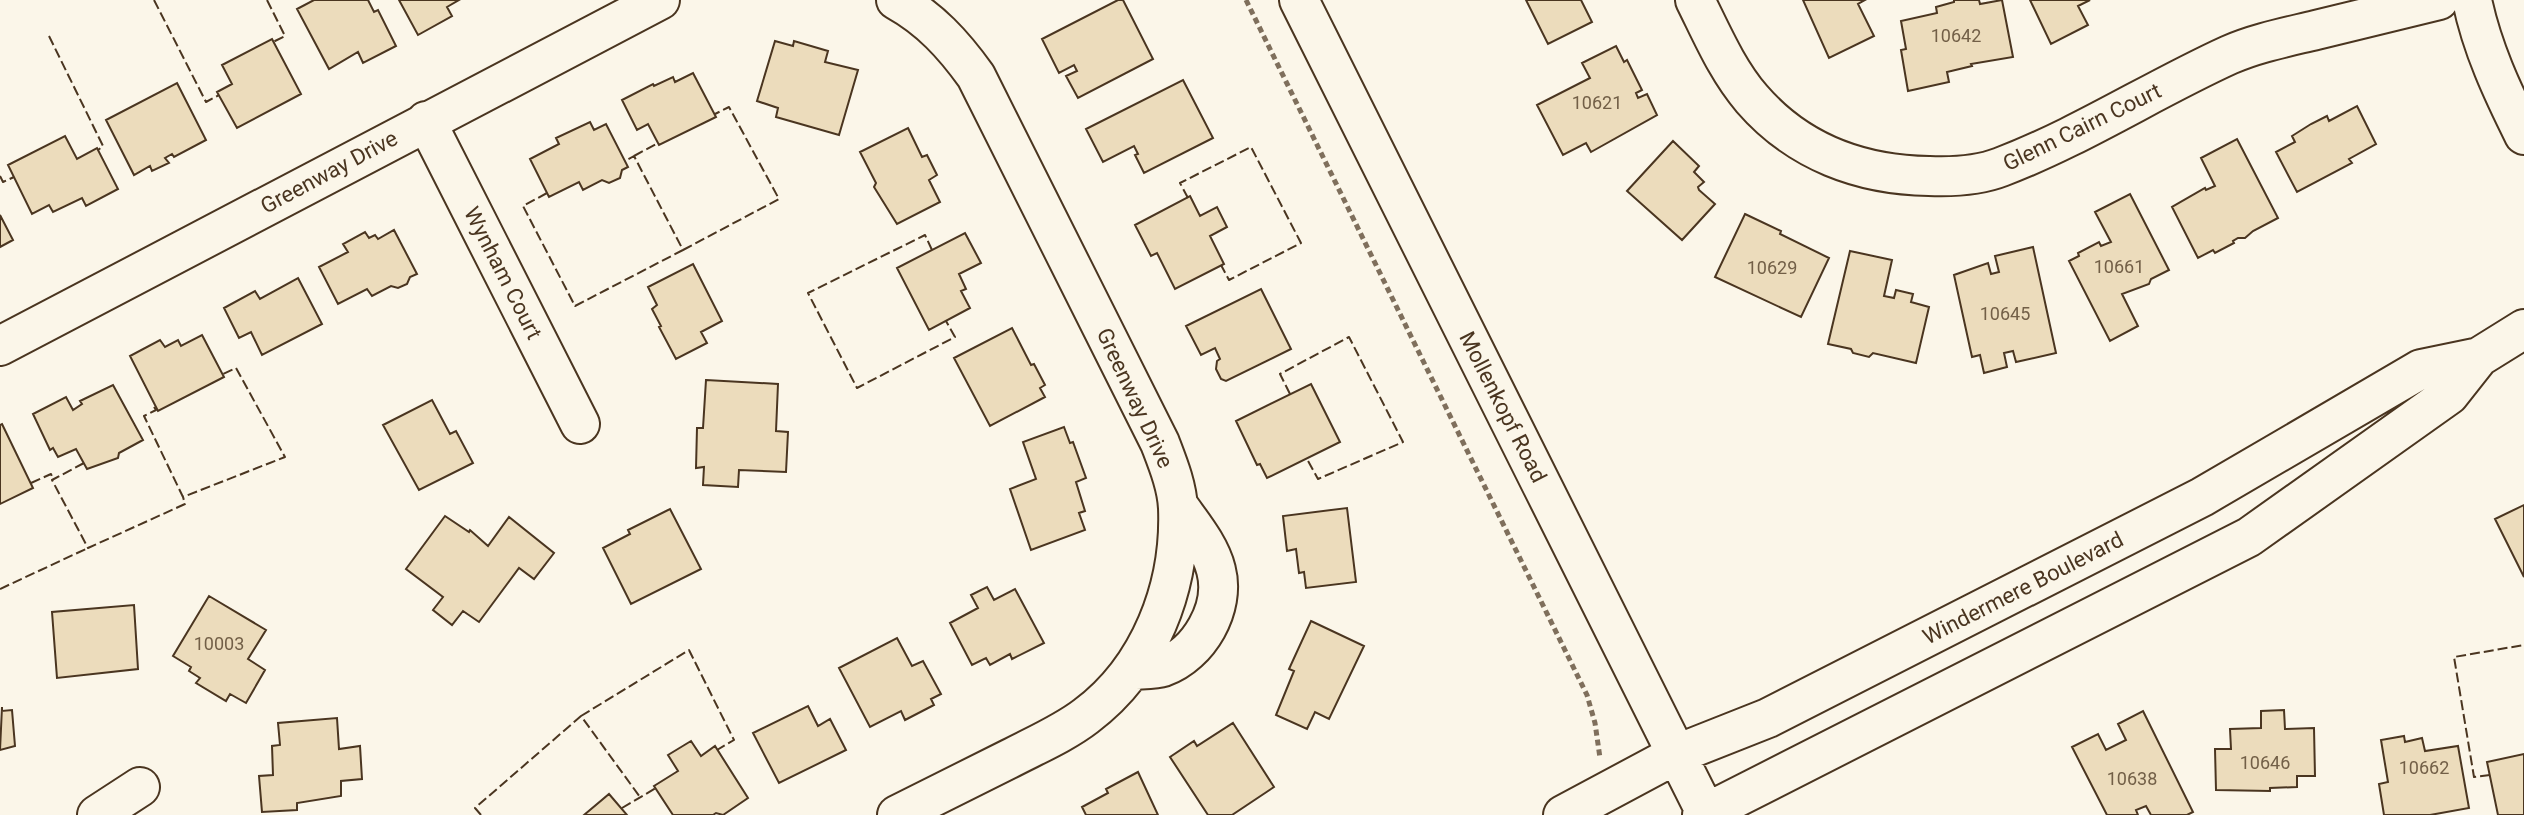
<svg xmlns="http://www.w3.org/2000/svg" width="2524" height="815" font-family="Roboto,sans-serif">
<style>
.building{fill:#ecdcbc;stroke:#4a3520;stroke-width:2}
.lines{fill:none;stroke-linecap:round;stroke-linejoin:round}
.minor-casing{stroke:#4a3520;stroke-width:42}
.path{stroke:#7f6f5c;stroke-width:5;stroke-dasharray:6 4;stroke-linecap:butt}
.minor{stroke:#fbf6e9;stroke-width:38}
.fence{stroke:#4a3520;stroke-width:2;stroke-dasharray:10 4;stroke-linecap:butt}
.labels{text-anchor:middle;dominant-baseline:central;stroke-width:6;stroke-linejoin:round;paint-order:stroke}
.number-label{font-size:18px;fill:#725f47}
.street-label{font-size:22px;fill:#4a3520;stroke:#fbf6e9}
</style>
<rect width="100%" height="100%" fill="#fbf6e9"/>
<!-- building -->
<path class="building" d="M314 0H368L374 12 378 10 396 46 363 63 358 52 329 69 297 9Z
M399 0H459L447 7 452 16 418 35Z
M1118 0H1123L1153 59 1078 98 1066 76 1077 71 1074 65 1059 73 1042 39Z
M1526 0H1581L1592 22 1548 44Z
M1803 0H1865L1858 4 1874 36 1829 58Z
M1954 0H1979L1980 4 2002 0 2013 57 1971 64 1972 66 1947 72 1949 82 1908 91 1901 50 1906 49 1901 21 1937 13 1936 7 1954 2Z
M2030 0H2090L2078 6 2088 25 2051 44Z
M272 39 301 94 237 128 217 92 232 84 222 65Z
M775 41 793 46 794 41 828 51 825 62 858 70 839 135 776 117 778 108 757 101Z
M1616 46 1624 62 1627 60 1642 90 1636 93 1638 98 1647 94 1657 115 1591 152 1586 143 1563 155 1537 105 1590 78 1582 63Z
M693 73 716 117 659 145 648 124 637 130 622 100 653 84 654 86 673 77 675 82Z
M1183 80 1213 138 1144 173 1135 155 1138 154 1134 146 1103 162 1086 129Z
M177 83 206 140 174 157 172 154 165 158 169 163 152 171 150 166 134 175 106 120Z
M2357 106 2376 144 2349 159 2352 163 2297 192 2276 152 2295 142 2292 136 2311 124 2327 116 2329 121Z
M590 122 594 130 606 124 628 167 622 170 620 178 609 183 602 180 583 190 579 182 549 197 530 159 559 144 556 138Z
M908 128 922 157 927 155 937 175 929 180 940 202 897 224 874 187 876 183 860 152Z
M65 136 77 159 97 148 118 189 86 206 82 198 53 212 49 205 32 214 8 165Z
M2237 139 2278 218 2253 231 2245 238H2238L2233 241 2234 243 2215 253 2213 250 2198 258 2172 207 2205 188 2206 190 2215 186 2201 158Z
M1673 141 1699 166 1694 172 1704 182 1698 187 1699 190 1715 204 1682 240 1627 191Z
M2130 194 2169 270 2151 279 2149 284 2122 294 2138 326 2110 341 2069 261 2079 256 2078 253 2099 242 2101 246 2111 242 2095 212Z
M1190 196 1200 216 1217 207 1227 227 1210 236 1224 264 1175 289 1157 253 1151 256 1135 225Z
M1745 214 1781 231 1780 234 1829 258 1801 317 1715 277Z
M0 215 13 240 0 247Z
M394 230 417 274 410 277 407 284 398 288 391 286 372 296 367 289 338 304 319 267 348 252 343 244 365 232 369 238 375 235 378 239Z
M965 233 981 263 959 274 966 289 961 291 970 308 929 330 897 268Z
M2033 247 2056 353 2016 362 2013 351 2004 353 2007 367 1984 373 1980 355 1972 357 1954 275 1988 263 1991 274 1999 272 1995 256Z
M1850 251 1892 260 1884 296 1894 298 1896 290 1913 294 1911 302 1929 307 1916 363 1873 353 1869 357 1853 353 1851 349 1828 344Z
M693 264 722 321 701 332 707 343 676 359 659 327 661 326 652 309 657 305 648 287Z
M298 278 322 324 262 355 251 332 239 338 224 308 255 291 260 299Z
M1261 289 1291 349 1226 381 1221 379 1216 369 1217 361 1220 359 1215 348 1201 355 1186 326Z
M1012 328 1031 365 1034 364 1045 385 1040 388 1045 397 990 426 954 358Z
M202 335 224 377 158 411 130 356 160 340 165 347 178 340 181 346Z
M706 380 778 384 776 431 788 432 786 472 739 470 738 487 703 485 704 467 696 468 697 428H703Z
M1311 384 1340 442 1267 478 1260 464 1257 465 1236 421Z
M113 385 143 440 119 453 118 458 87 469 76 449 58 457 53 448 50 450 33 414 66 397 73 410 82 404 80 401Z
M432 400 450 434 456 431 473 463 419 490 383 425Z
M2 424 33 488 0 504V425Z
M1064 427 1070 443 1073 442 1086 478 1076 482 1085 511 1079 513 1085 530 1031 550 1010 489 1036 479 1023 442Z
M2524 505V577L2495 519Z
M1347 508 1356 582 1306 588 1304 572 1299 573 1296 549 1287 551 1283 516Z
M670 509 701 569 631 604 603 548 630 534 628 530Z
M445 516 469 532 470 530 488 546 509 517 554 553 534 579 519 568 479 622 463 611 452 625 433 610 443 597 406 569Z
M987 587 994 600 1015 589 1044 643 1012 659 1010 654 990 665 986 658 972 665 950 623 978 608 971 595Z
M209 596 266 630 248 659 265 670 246 703 230 694 226 701 196 683 200 678 189 671 191 667 173 656Z
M134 605 138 669 57 678 52 612Z
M1311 621 1364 646 1329 719 1315 712 1307 729 1276 715 1294 671 1289 669Z
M897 638 912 666 923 661 941 694 931 699 934 705 905 720 901 711 870 727 839 668Z
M808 706 818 726 830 719 846 750 779 783 753 733Z
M2 707V711L12 710 15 746 0 750Z
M2284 710 2285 729 2314 728 2315 776H2297V787L2270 788V791L2216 790 2215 749H2231L2230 729 2261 728V711Z
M2143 711 2193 812 2187 815H2151L2146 806 2136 810 2138 815H2107L2072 747 2098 734 2106 750 2126 740 2118 724Z
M337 718 339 749 360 746 362 779 341 781V796L297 803V810L262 812 259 776 273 775 272 746 280 745 278 723Z
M1233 723 1274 787 1232 815H1208L1170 757 1194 741 1197 746Z
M2404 736 2405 742 2422 738 2425 751 2458 746 2469 808 2430 815H2384L2379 784 2388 782 2381 740Z
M691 741 701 756 715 746 748 798 723 815 716 813 713 815H673L654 786 678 771 668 755Z
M2524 754V815H2498L2487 762Z
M1138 772 1158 815H1086L1082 807 1108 793 1106 789Z
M609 794 627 815H584Z"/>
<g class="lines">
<!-- minor casing -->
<g class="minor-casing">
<path id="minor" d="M896 0C930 19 953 44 976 76L1160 443C1168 464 1177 486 1178 508 1181 587 1150 668 1086 716 1064 733 1036 745 1011 758 973 777 935 796 897 815
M1299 0 1707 815
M1695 0C1712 34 1727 70 1752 99 1798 152 1861 175 1929 176 1954 177 1978 176 2001 167 2080 137 2152 90 2229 55 2256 43 2287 37 2316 30 2357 20 2398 10 2439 0
M2472 0C2482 48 2502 91 2524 135
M426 121 580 424
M0 346 660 0
M1131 670C1141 669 1154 670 1163 667 1199 654 1226 608 1216 570 1210 546 1192 525 1178 505
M97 815 140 787
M1563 815 1677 754 1768 718 2202 497 2421 369 2479 357
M1702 815 2249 537 2449 395 2479 357 2524 329"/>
</g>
<!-- path -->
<path class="path" d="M1246 0 1587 695 1595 723 1600 758"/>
<!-- minor -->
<use href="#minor" class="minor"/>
<!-- fence -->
<path class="fence" d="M154 0 206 102 219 95
M267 0 285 36 273 42
M49 36 103 146 98 150
M634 156 658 143
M0 176 3 182 14 177
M547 193 523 206 575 306 683 250 634 156 625 161
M1188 198 1180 183 1251 147 1301 243 1229 280 1221 265
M683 250 779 199 729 107 715 114
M932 250 925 235 808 293 857 388 955 337 946 321
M1290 394 1280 374 1349 337 1403 442 1318 479 1307 459
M154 407 156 410 144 416 183 497 285 457 236 368 223 374
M84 463 52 480 88 548 185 504 183 497
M31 483 51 474 53 479
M0 589 88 548
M581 716 689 650 734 740 717 750
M2490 775 2474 777 2454 657 2524 645
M622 808 656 788
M481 815 475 808 581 716 640 797"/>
</g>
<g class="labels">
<!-- number labels -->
<g class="number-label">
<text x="1956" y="35">10642</text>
<text x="1597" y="102">10621</text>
<text x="2119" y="266">10661</text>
<text x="1772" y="267">10629</text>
<text x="2005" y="313">10645</text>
<text x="219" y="643">10003</text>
<text x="2265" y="762">10646</text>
<text x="2424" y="767">10662</text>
<text x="2132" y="778">10638</text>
</g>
<!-- street labels -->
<g class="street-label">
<text transform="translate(2082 127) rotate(-26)">Glenn Cairn Court</text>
<text transform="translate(329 172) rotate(-28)">Greenway Drive</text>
<text transform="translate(503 273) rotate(63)">Wynham Court</text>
<text transform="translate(1135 398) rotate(65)">Greenway Drive</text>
<text transform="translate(1503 407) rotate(63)">Mollenkopf Road</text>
<text transform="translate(2023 588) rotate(-27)">Windermere Boulevard</text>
</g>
</g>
</svg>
